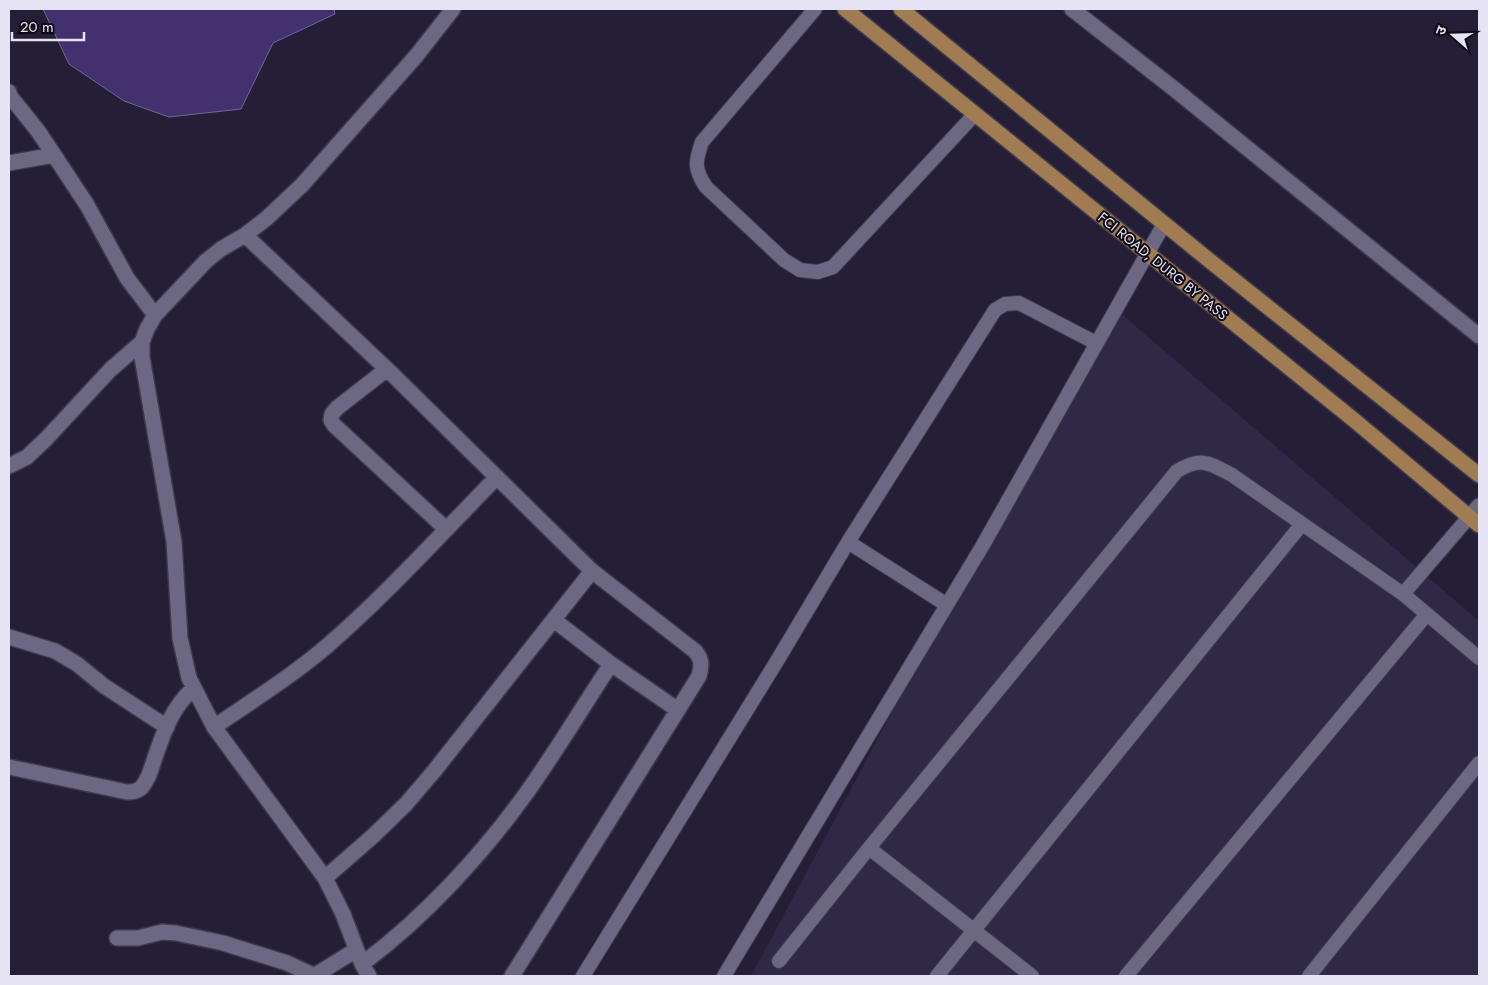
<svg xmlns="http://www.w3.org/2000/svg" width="1488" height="985" font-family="Jost,'Noto Sans Devanagari',sans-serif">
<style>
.built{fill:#2f2846}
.water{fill:#42316e;stroke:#736696}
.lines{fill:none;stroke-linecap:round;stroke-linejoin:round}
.service-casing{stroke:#3e384c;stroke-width:16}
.minor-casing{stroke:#3e384c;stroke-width:18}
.primary-casing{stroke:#3e384c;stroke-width:18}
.service{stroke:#6c6783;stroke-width:14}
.minor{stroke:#6c6783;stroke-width:15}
.primary{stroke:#a17b52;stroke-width:15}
.labels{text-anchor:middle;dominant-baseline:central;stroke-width:4;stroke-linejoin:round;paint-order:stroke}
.street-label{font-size:14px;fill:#e6e3f4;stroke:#0d0a15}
</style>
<rect width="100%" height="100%" fill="#241e36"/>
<!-- built -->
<path class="built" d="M1110 304 1479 621V976H751Z"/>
<!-- water -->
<path class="water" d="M43 9H334L335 14 273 43 241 109 169 117 124 101 69 64Z"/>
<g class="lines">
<!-- service casing -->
<g class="service-casing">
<path id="service" d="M815 9 702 142C695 162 694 169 706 187L784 260 800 270 818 272 833 267 975 114
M848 542 947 605
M1403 594 1469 517
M869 848 1032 976
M779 961 869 848 1177 471C1202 457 1207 462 1232 475L1403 594 1479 658
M583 976 777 661 848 542 995 310 1005 304 1019 303 1096 343
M724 976 983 545 1164 224
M937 976 1302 524
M1126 976 1427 614
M1309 976 1479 763"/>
</g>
<!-- minor casing -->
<g class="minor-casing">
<path id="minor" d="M1072 9 1173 88 1479 336
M9 92 10 96 38 131 54 155 87 205 127 278 155 315
M9 163 54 155
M245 235 391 373 592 571 695 651C702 659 702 665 699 676L512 976
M387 369 337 408 332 414 331 420 334 425 446 529
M9 466 27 457 46 439 110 370 142 342
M1469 517 1479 506
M554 620 611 664 678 710
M9 637 55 651 77 664 104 686 167 727
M214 727C252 701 292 676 327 646 386 595 442 533 497 477
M9 767 127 792C141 792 143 787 149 775 160 744 168 710 194 688
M325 878 373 836 406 804 435 770 592 571
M117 938H138L162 932 176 933 223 943 287 963 315 976
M362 964C425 917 484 853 530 788 558 748 584 705 611 664
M314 976 356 950
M369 976 362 964 343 914 325 878 214 727 189 678 180 638 174 542 142 357V342L147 329 155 315 206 261 221 249 245 235 267 218 302 185 417 55 453 9"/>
</g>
<!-- primary casing -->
<g class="primary-casing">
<path id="primary" d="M845 9 1354 420 1479 525
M901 9 1210 261 1479 475"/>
</g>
<!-- service -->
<use href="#service" class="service"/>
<!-- minor -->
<use href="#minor" class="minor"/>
<!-- primary -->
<use href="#primary" class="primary"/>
</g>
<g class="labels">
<!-- street labels -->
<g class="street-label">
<text transform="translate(1163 266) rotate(39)">FCI ROAD, DURG BY PASS</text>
</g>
</g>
<!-- border -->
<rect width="1488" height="985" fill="none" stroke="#e6e3f4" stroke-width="20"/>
<!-- north arrow -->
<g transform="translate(1453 35) rotate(290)" stroke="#0d0a15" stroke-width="4" paint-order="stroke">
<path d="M0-4L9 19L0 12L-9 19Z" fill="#e6e3f4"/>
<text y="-8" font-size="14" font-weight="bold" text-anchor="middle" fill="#e6e3f4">उ</text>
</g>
<!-- scale -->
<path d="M12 32v8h72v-8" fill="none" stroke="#e6e3f4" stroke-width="2.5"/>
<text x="20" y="32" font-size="15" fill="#e6e3f4" stroke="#0d0a15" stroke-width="4" paint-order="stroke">20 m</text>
</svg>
